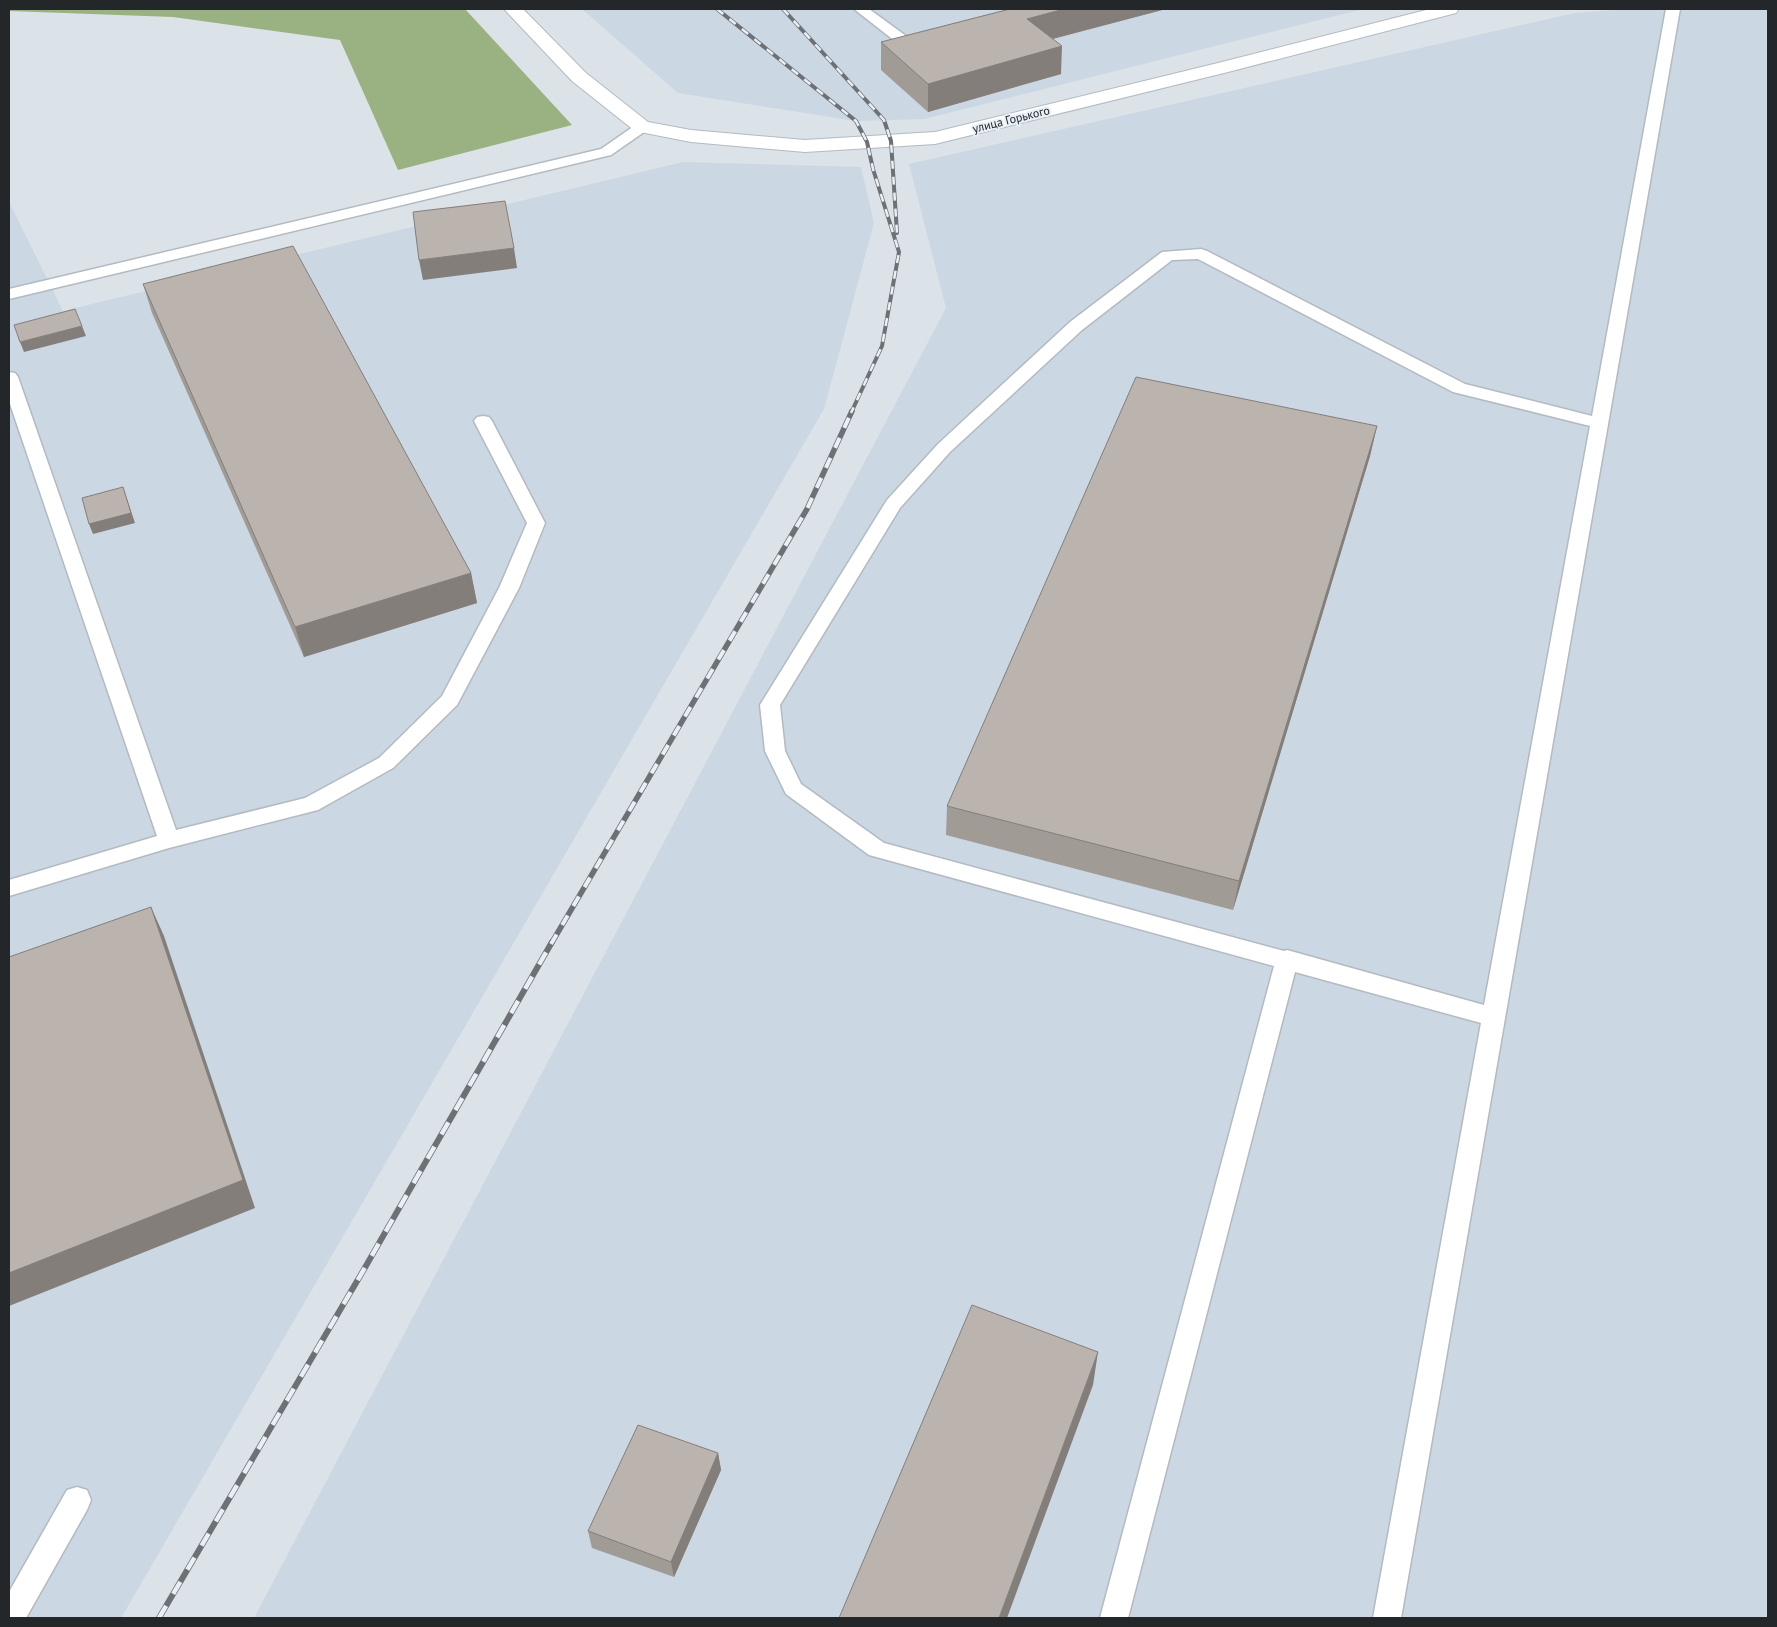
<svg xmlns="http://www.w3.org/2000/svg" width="1777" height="1627" font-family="'PT Sans',sans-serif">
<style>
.built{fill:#cbd7e3}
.forest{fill:#9ab281}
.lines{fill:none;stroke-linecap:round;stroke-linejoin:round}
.lane-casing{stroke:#b3bac0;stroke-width:3}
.street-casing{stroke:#b3bac0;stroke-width:2}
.lane{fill:#fff;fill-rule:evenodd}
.street{fill:#fff;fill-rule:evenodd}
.rail-far2-casing{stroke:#6d7175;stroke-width:4}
.rail-far1-casing{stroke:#6d7175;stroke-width:5.5}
.rail-casing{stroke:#6d7175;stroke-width:6}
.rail-far2{stroke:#e8eff6;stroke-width:2.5;stroke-dasharray:8;stroke-linecap:butt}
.rail-far1{stroke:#e8eff6;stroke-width:4;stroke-dasharray:11;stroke-linecap:butt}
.rail{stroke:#e8eff6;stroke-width:4.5;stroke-dasharray:14;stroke-linecap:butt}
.wall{fill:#a19b96}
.shaded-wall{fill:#837e7a}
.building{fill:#bbb4ae;stroke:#837e7a}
.labels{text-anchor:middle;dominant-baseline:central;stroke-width:4;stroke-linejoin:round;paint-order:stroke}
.far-street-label{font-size:12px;fill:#242729;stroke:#e8eff6}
</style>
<rect width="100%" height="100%" fill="#dbe2e8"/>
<!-- built -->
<path class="built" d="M582 9H1363L924 119 856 121 678 93Z
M1627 9H1768V1618H254L946 308 909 164 1575 13Z
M683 162 861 167 874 223 824 409 121 1618H9V202L63 311Z"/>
<!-- forest -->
<path class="forest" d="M9 9H465L572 125 398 170 340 40 173 17 9 11Z"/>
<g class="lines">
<!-- lane casing -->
<g class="lane-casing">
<path id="lane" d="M854 9H869L917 44 924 43 931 47 924 51 909 52Z
M1666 9H1680L1401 1618H1373L1481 1023 1295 972 1128 1618H1100L1274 966 869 855 786 794 765 751 760 705 887 500 938 444 1070 322 1162 252 1201 249 1207 251 1465 384 1592 416ZM1198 259 1453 392 1590 426 1484 1005 1287 950 1284 951 884 843 801 784 785 751 780 705 900 508 950 452 1082 330 1172 260Z
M642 123 647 124 649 127 647 130 611 155 9 299V289L601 149 637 124Z
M9 372 15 373 18 377 176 830 305 798 379 758 442 696 499 588 527 523 474 421 477 417 483 416 489 417 492 421 545 523 519 588 457 705 393 768 318 810 169 848 9 896V880L157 836 9 401Z
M77 1487 87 1490 91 1500 87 1510 26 1618H9V1592L67 1490Z"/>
</g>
<!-- street casing -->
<g class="street-casing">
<path id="street" d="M504 9H523L586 73 648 122 691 130 805 140 935 132 1218 63 1430 9H1459L1456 13 1228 72 935 144 805 152 691 142 635 131 572 81Z"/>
</g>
<!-- lane -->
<use href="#lane" class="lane"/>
<!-- street -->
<use href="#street" class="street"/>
<!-- rail-far2 casing -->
<g class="rail-far2-casing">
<path id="rail-far2" d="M717 9 856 121 867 142 873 169 899 252 882 346 851 413
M783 9 884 120 891 141 897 233"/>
</g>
<!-- rail-far1 casing -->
<g class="rail-far1-casing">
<path id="rail-far1" d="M551 944 807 509 852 411"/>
</g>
<!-- rail casing -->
<g class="rail-casing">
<path id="rail" d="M159 1618 363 1271 552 942"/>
</g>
<!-- rail-far2 -->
<use href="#rail-far2" class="rail-far2"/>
<!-- rail-far1 -->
<use href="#rail-far1" class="rail-far1"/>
<!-- rail -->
<use href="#rail" class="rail"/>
</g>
<!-- wall -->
<path class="wall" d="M1010 9H1166L1053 39 1061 74 928 112 881 70V42Z
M143 284 471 573 477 603 304 657 152 313Z
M1377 426 1370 456 1233 910 946 835 947 806Z
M718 1453 721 1470 674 1577 592 1548 588 1531Z"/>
<!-- shaded-wall -->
<path class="shaded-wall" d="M1064 9H1166L1025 46 1027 19Z
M1062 46 1061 74 928 112V84Z
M514 248 517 268 423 280 419 260Z
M82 326 86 336 24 352 20 342Z
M1377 426 1370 456 1233 910 1239 881Z
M123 487 135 523 93 534 89 524Z
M471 573 477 603 304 657 295 627Z
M151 907 164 936 255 1208 9 1306V1273Z
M1098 1352 1093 1385 1007 1618H999Z
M718 1453 721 1470 674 1577 671 1562Z"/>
<!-- building -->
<path class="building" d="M1010 9H1064L1027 19 1062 46 928 84 881 42Z
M505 201 514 248 419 260 413 212Z
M293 246 471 573 295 627 143 284Z
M75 309 82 326 20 342 14 325Z
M1136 377 1377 426 1239 881 947 806Z
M123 487 131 513 89 524 82 498Z
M151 907 243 1180 9 1273V957Z
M972 1305 1098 1352 999 1618H839Z
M638 1425 718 1453 671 1562 588 1531Z"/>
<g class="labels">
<!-- far-street labels -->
<g class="far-street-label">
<text transform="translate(1011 119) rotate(-14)">улица Горького</text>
</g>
</g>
<!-- border -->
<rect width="1777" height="1627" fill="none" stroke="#242729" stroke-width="20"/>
</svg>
